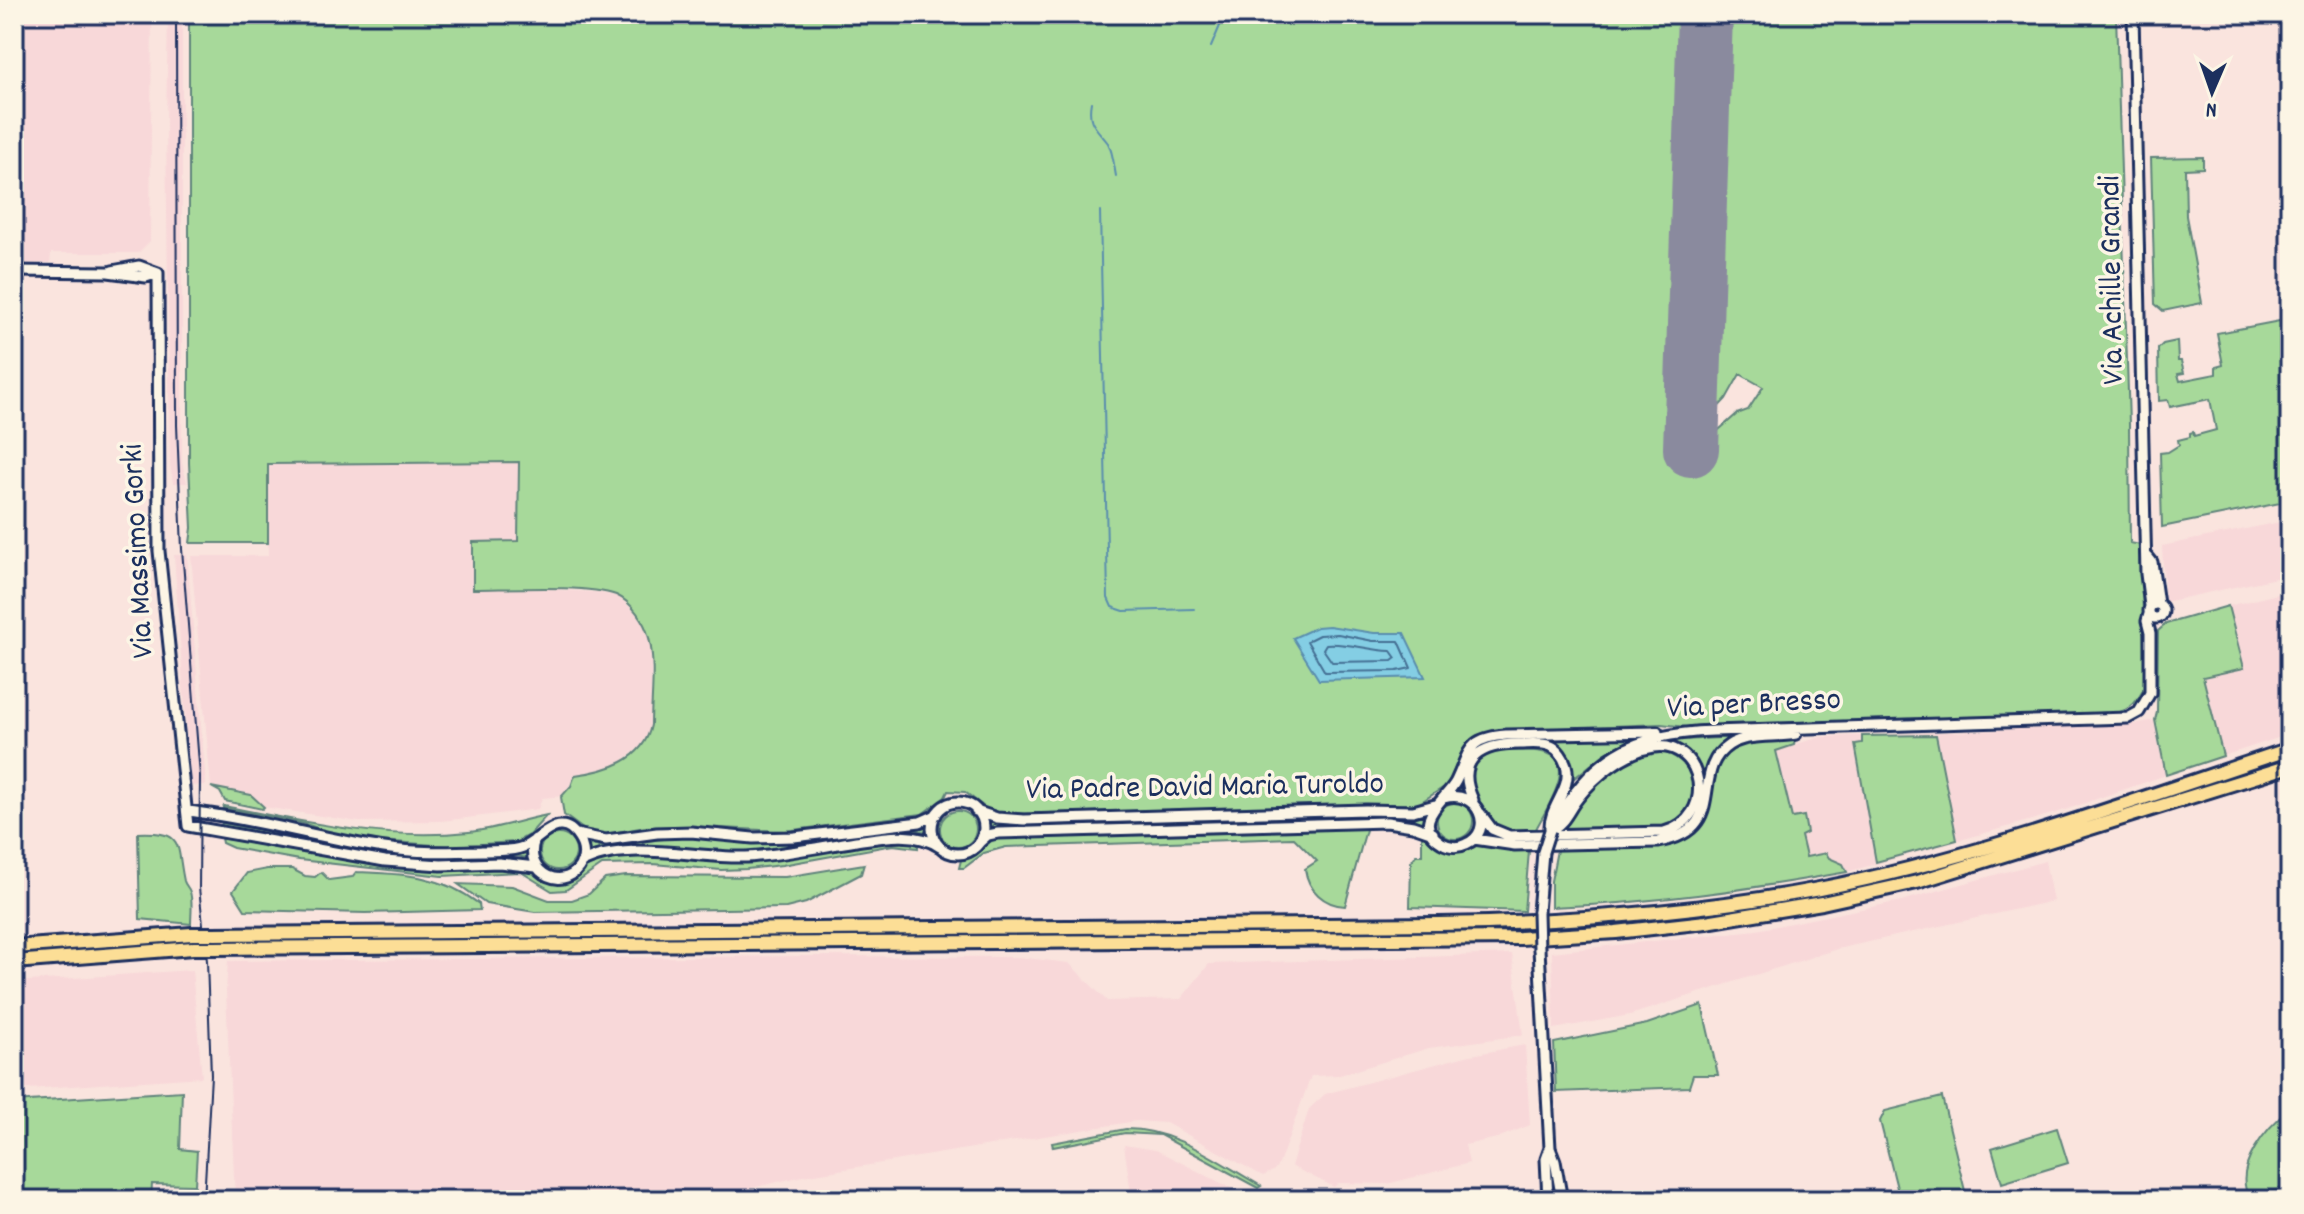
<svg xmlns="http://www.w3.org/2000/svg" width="2304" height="1214" font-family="Dekko,sans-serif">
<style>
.built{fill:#f8d8d9}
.green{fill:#a7d99a;stroke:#61847c;stroke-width:2}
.water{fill:#84cee4;stroke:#5a8eae;stroke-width:2}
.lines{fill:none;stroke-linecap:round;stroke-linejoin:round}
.shore{stroke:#456f94;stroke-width:2}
.stream{stroke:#5a8eae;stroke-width:2}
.runway{stroke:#8a8a9e;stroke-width:56}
.tertiary-casing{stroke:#1b2f5e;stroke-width:15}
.motorway-casing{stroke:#1b2f5e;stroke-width:18}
.tertiary{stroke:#fcf5e5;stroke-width:9}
.motorway{stroke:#fcde96;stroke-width:12}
.tram{stroke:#1b2f5e;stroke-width:2}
.tertiary-bridge-casing{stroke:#1b2f5e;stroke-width:15;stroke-linecap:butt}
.motorway-bridge-casing{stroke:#1b2f5e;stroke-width:18;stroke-linecap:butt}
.tertiary-bridge{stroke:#fcf5e5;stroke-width:9}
.motorway-bridge{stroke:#fcde96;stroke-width:12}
.labels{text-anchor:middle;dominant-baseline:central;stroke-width:7;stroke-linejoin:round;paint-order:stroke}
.street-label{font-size:32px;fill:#1b2f5e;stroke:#fcf5e5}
</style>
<rect width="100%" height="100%" fill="#fae4de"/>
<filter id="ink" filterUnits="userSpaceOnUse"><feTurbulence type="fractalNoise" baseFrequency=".0125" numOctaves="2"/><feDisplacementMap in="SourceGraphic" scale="16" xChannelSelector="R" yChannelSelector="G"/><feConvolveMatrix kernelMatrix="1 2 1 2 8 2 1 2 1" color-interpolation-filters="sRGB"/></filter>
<g filter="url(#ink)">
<!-- built -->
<path class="built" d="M14 14H152L150 241 138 253H51L50 263H14Z
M168 14H182V463L187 483H173L170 464 166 124Z
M519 462 518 542 560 590 596 592 618 596 641 618 649 639 651 658V725L649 736 642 746 614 767 575 775 564 796 542 798 538 809 442 821 359 822 264 807 251 795 211 787 191 556H268V464Z
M2290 520V575L2165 602 2162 546Z
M174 555H187L206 785 190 786Z
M2290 591V734L2223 756 2203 677 2243 668 2228 606Z
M2155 720 2166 775 2056 813 1847 872 1843 864 1829 858H1806L1801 835 1804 816 1792 819 1775 750 1821 737 2128 725Z
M2045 861 2053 901 1837 949 1630 1015 1554 1029 1552 952 1757 930 1901 901Z
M1512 954 1523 1035 1429 1048 1340 1075 1311 1076 1279 1164 1273 1171 1263 1176 1166 1123 1136 1121 803 1176 700 1200H235L226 991 228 961 806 956 1018 957 1069 963 1107 1001 1181 999 1209 964Z
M192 970 202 1077 14 1090V982Z
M1525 1045 1530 1125 1497 1138 1465 1145 1469 1163 1387 1184 1338 1183 1334 1187 1291 1166 1309 1109 1325 1094 1466 1056Z
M1124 1145 1156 1150 1243 1194 1209 1200H1132Z"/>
<!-- green -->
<path class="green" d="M189 14H1686L1673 448 1710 450 1712 436 1737 414 1748 410 1763 387 1740 374 1726 399 1713 413 1724 14H2116L2129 424 2130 543 2141 545 2145 686C2136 707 2127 711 2105 716L1686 727 1661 724 1494 731 1476 737 1464 748 1447 785 1418 804 1004 814 988 810 965 792 948 791 945 797 922 814 785 831 680 826 645 827 602 835 587 832 564 815 561 797 571 786 575 775C606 771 644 761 651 725 651 698 656 665 649 638 645 622 632 602 616 595 587 584 507 589 473 589V542L518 541 519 462 268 464V543H190L192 528 189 463Z
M2203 157V168L2185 169 2186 216 2202 303 2163 311 2155 304 2151 158Z
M2290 319V501L2162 527 2160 453 2168 452 2179 445 2178 440 2190 437V433L2193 432 2194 436 2216 430 2210 399 2170 407 2168 400 2159 401 2158 349 2163 344 2177 341 2178 361H2181L2184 373 2178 374 2180 381 2216 374V367L2223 365 2217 333Z
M2228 606 2244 668 2203 677 2223 756 2166 775 2155 720 2157 712 2158 631 2166 624Z
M1639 735 1604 754 1572 780C1572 767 1570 755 1559 746 1544 735 1484 735 1474 753 1469 763 1469 780 1467 791L1455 789C1467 762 1470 745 1501 737Z
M1936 735 1957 840 1876 862 1855 744 1862 743V736Z
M1738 737 1723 746 1696 818 1685 829 1667 837 1513 842 1482 837 1486 826 1490 831 1662 836C1686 828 1715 804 1700 775 1697 768 1689 762 1683 756 1677 750 1671 744 1663 741Z
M1795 739 1794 745 1776 751 1792 818 1804 816 1807 833 1801 836 1806 857 1826 853 1829 858 1843 864 1847 872C1746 890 1653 903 1551 907V881L1557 850C1582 847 1663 850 1680 839 1689 834 1702 822 1707 813 1721 785 1700 749 1751 741 1765 738 1780 739 1795 739Z
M1500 748 1503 751C1516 751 1530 749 1542 752 1582 759 1544 812 1535 831 1521 832 1510 835 1498 827 1489 822 1487 815 1483 807 1480 801 1475 796 1473 790 1465 769 1481 753 1500 748Z
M1655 751C1700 755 1711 813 1668 828 1661 830 1651 829 1643 829 1620 830 1597 831 1574 832L1563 830C1579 792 1615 759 1655 751Z
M211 787 251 795 264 807 262 809 225 801 220 792Z
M1437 821a18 18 0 1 1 36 0a18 18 0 1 1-36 0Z
M224 806C303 822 388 841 469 832 496 829 521 820 547 815L530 834 516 842 448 846 380 841 340 835 305 824 223 808Z
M940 829a18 18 0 1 1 36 0a18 18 0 1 1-36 0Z
M1360 814 1425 815V823L1398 818H1342L988 831 987 822 1006 825Z
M222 823C305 838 389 859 473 856 491 855 511 855 528 849L529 858 515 856 457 860 392 856 221 826Z
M928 824V832C904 828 879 833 855 837 815 843 775 853 734 853 701 853 615 838 589 855V845L601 846 683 837 764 843 806 841Z
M1367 826 1345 906C1324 905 1308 890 1305 869L1317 861 1294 838 1006 847 984 853 964 868H959L961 860C975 854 985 841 1000 838Z
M138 833C185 831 176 844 184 881 185 885 189 888 190 892 193 901 191 914 191 924L140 919Z
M1422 833 1448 851H1463L1482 844 1529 851 1524 911 1410 907 1411 862 1416 855H1422Z
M540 852a18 18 0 1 1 36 0a18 18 0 1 1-36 0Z
M221 838C291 850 360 865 432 869 460 870 489 863 517 866 532 868 541 881 556 881 583 880 582 862 603 859 656 850 709 864 761 861 814 858 865 837 918 841V848L893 845 782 865 747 869 721 870 653 864 602 865 566 890 552 891 521 872 442 876 299 860 233 848 222 843Z
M864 864 861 874 806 903 786 908 535 912 486 904 458 884 512 886 549 900H572L589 894 605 879 626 876 785 877Z
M267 869H292L305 876 315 877 321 872 329 880 352 877 356 872C403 874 441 874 479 904L480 910 365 913 245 910 233 891 247 873Z
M1702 1005 1718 1075H1693L1689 1087 1556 1092 1554 1043 1647 1024Z
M182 1091 180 1149 197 1151 195 1185 152 1184 151 1199 144 1200H14V1102Z
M1942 1097 1967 1199 1900 1200 1880 1121 1885 1111Z
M2290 1109V1187L2249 1197C2232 1167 2268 1126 2290 1109Z
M2057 1128 2068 1163 2002 1183 1992 1148Z
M1126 1129C1176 1129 1218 1162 1261 1186L1258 1188 1160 1135 1125 1133 1053 1147 1052 1143Z"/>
<!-- water -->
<path class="water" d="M1329 626 1374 633H1404L1425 677 1319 680 1293 638 1317 627Z"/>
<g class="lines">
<!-- shore -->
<path class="shore" d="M1338 634 1373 641H1399L1411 668 1397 671 1325 672 1307 641 1319 635Z
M1326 644C1348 642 1369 651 1391 651L1396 658 1392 661 1332 662 1323 649Z"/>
<!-- stream -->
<path class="stream" d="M1211 47 1225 14
M1091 102C1087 124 1096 127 1108 143 1113 152 1114 166 1116 176
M1100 211 1108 598 1112 607 1124 611 1194 609"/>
<!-- runway -->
<path class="runway" d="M1691 449 1705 14"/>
<!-- tertiary casing -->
<g class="tertiary-casing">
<path id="tertiary" d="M2133 14 2146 574 2150 606
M14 271 108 272 146 277 158 273
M112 271 139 266 158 273
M158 273 159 551 188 826 385 861 441 865 499 863 536 867
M2148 557 2152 562 2158 604
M2149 611a7 7 0 1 1 14 0a7 7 0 1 1-14 0Z
M1444 798C1478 788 1496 831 1466 844 1458 848 1449 847 1442 843 1408 822 1447 799 1456 781 1470 752 1466 738 1506 735L1657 732
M1473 800C1454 758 1482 744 1519 744 1529 744 1541 742 1551 746 1558 749 1564 758 1566 765 1573 789 1548 807 1550 830
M932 828a26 26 0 1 1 52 0a26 26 0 1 1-52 0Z
M187 811C253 818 318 838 384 848 416 853 449 852 481 851 494 850 511 852 523 847 540 841 560 808 579 839 583 845 585 854 582 862 568 894 521 875 535 839
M976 811 997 818 1024 820 1366 810 1413 811 1435 805
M1480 813 1492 829 1509 836 1664 832C1718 818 1704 740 1654 747 1625 751 1595 776 1578 798 1568 810 1565 824 1550 830
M1550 830C1592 757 1631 734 1713 731L2128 718 2139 712 2150 693V633L2147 621 2149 614
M576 834 606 840 657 833 691 832 753 838 794 837 920 822 936 815
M1474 839 1515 845 1658 842C1731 830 1688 772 1729 745 1748 733 1774 738 1796 734
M979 843 988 835 998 833 1387 822 1413 826 1433 833
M581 863C623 839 698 859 746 857 783 855 819 847 856 841 882 837 916 830 940 847
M1538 912 1543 852
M1539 949 1550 1148 1555 1161 1562 1200
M1548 1200 1546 1159 1550 1148"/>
</g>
<!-- motorway casing -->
<g class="motorway-casing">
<path id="motorway" d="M213 934 1439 924C1567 922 1693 913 1819 889 1979 858 2135 800 2290 749
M14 947 192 934
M214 948 1520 938 1616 932 1706 922 1822 903 1917 882 2290 766
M14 962 193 948"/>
</g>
<!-- tertiary -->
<use href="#tertiary" class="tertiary"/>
<!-- motorway -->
<use href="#motorway" class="motorway"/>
<!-- tram -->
<path class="tram" d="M176 14 177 425 182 549 200 776 199 888 207 961 211 1075 204 1200"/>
<!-- tertiary-bridge casing -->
<g class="tertiary-bridge-casing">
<path id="tertiary-bridge" d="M1543 852 1550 830
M1538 912 1539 949"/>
</g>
<!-- motorway-bridge casing -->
<g class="motorway-bridge-casing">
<path id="motorway-bridge" d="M192 934H213
M193 948H214"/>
</g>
<!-- tertiary-bridge -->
<use href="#tertiary-bridge" class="tertiary-bridge"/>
<!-- motorway-bridge -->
<use href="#motorway-bridge" class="motorway-bridge"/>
</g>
</g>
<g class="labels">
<!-- street labels -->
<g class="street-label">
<text transform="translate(2114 280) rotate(-91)">Via Achille Grandi</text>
<text transform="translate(140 551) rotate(-93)">Via Massimo Gorki</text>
<text transform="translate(1754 706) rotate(-3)">Via per Bresso</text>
<text transform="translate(1205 789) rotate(-1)">Via Padre David Maria Turoldo</text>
</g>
</g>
<!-- margin -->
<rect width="2304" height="1214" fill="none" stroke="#fcf5e5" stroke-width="48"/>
<rect x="24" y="24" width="2256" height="1166" fill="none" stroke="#1b2f5e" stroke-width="3" filter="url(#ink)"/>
<!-- north arrow -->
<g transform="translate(2212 92) rotate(182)" stroke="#fcf5e5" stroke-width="6" paint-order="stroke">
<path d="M0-6L14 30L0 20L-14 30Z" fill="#1b2f5e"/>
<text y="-12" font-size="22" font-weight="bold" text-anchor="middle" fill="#1b2f5e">N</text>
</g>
</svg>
